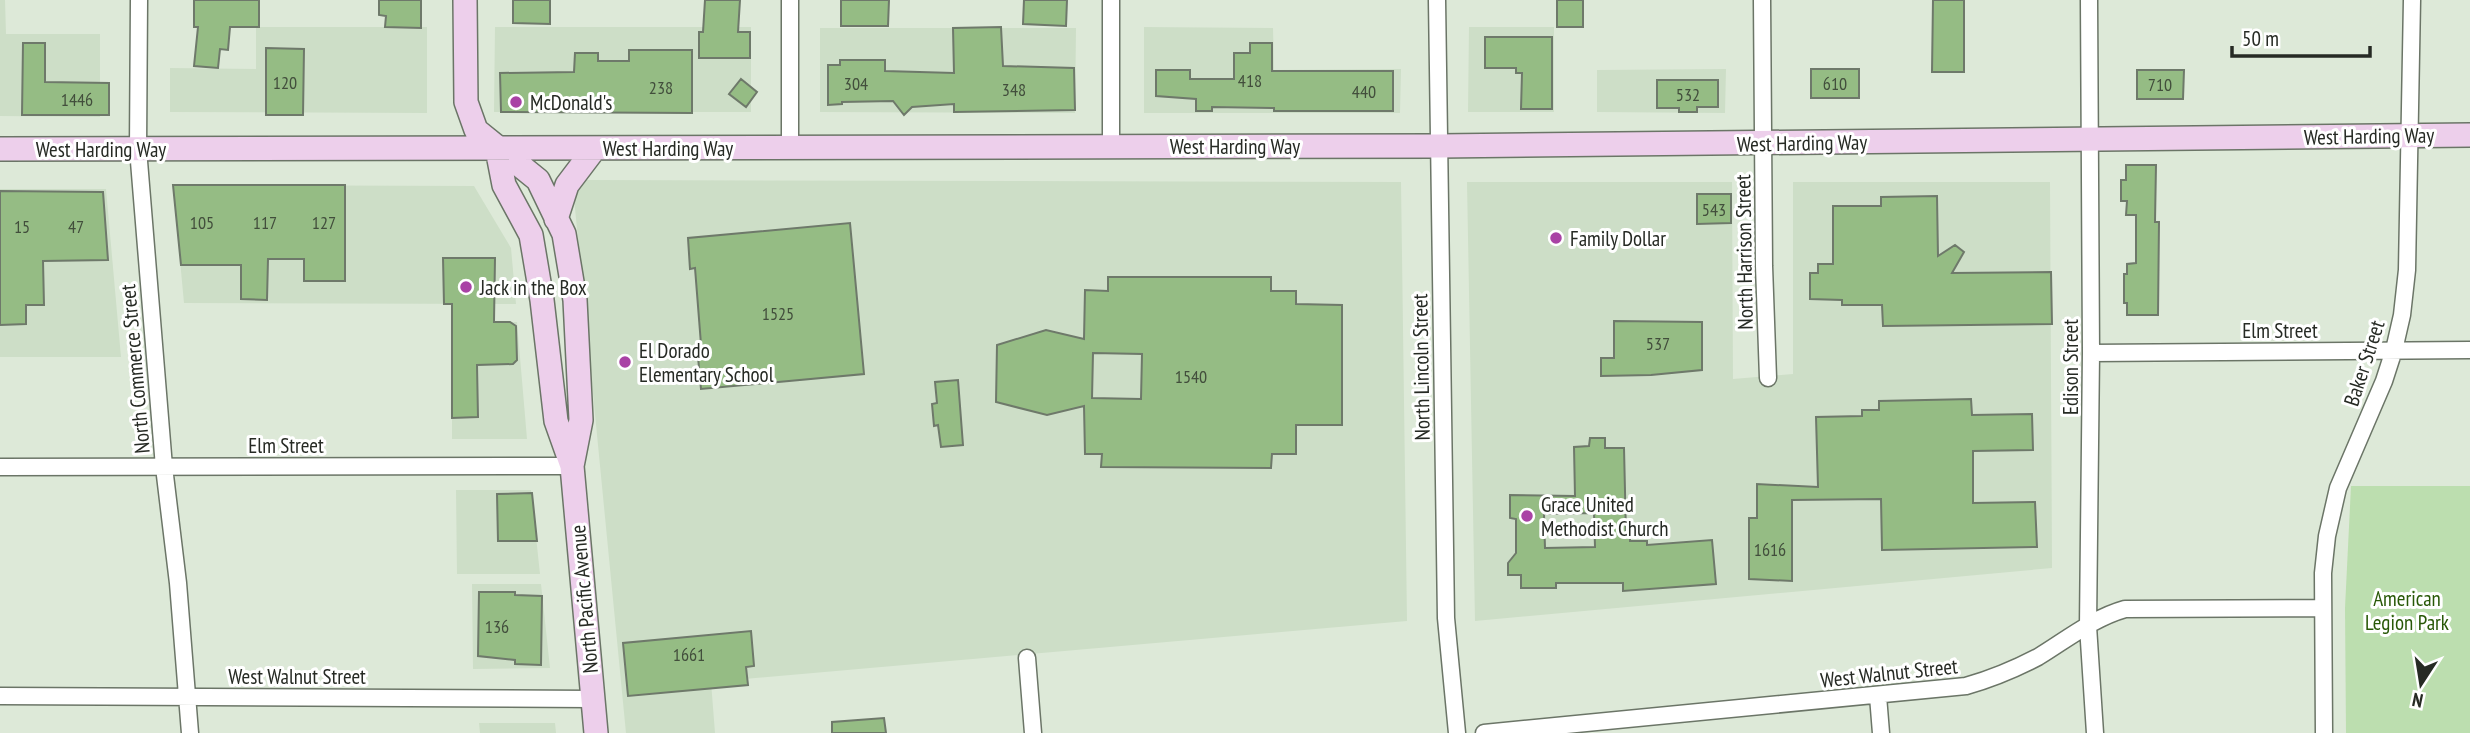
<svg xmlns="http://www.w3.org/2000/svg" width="2470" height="733" font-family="'PT Sans Narrow',sans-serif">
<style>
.built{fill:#cddec7}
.green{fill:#bcdeaf}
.building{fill:#95bc84;stroke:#6e796a;stroke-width:2;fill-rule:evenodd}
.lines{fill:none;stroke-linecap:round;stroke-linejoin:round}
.street-casing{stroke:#6b7567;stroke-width:19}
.secondary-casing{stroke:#6b7567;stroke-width:26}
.street{stroke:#fff;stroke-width:16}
.secondary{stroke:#edcfeb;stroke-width:23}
.poi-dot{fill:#a942a5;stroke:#fff;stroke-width:2.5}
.labels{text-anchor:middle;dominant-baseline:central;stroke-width:6;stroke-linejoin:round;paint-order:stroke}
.number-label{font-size:18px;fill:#424e3c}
.poi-label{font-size:21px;fill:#262a24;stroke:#fff;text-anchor:start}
.street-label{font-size:21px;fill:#262a24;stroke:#fff}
.park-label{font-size:21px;fill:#285807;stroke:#fff}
</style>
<rect width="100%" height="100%" fill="#dde9d8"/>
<!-- built -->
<path class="built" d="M0 0H5L6 34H100V117L0 116Z
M256 27H427V113L170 112V68L256 69Z
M495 27H751V112H494Z
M1144 27 1273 28 1274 70 1401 69 1400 113H1144Z
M1469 27H1554V112H1468Z
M820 28H1076L1075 113 820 112Z
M1726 69 1725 113 1597 112V70Z
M586 180 1401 182 1407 621 711 682 715 733H626L574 198Z
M1467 182H1732L1733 379 1793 374V182H2050L2052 568 1475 621Z
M173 185 474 186 511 248 516 304 184 303Z
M0 189H106L121 357H0Z
M452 322H517L527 439H452Z
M456 490H531L540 574H457Z
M472 584H541L550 668 473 669Z
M479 723H555L556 733H480Z"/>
<!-- green -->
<path class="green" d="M2351 486H2470V733H2346L2345 608Z"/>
<!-- building -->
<path class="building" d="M194 0H259V27H230L228 50 220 49 218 68 194 66 198 27H194Z
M379 0H421V28L385 27 386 16 379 15Z
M513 0H550V24L513 23Z
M705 0H740L738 32H750V58H699V32H703Z
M841 0H889L888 26H841Z
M1024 0H1067L1066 26 1023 24Z
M1557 0H1583V27H1557Z
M1933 0H1964V72H1932Z
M1001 27 1003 66 1074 68 1075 110 954 112V104L912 107 904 115 893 101 842 102V104L828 105V65H840V60H885V71L954 73 953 28Z
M1485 37H1552V109H1521L1522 73H1516V68H1485Z
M23 43H45V82L109 83V115H22Z
M1250 43H1272V71H1393V111H1274V108L1212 107V111H1196V99L1156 96V70H1190V79H1234V53H1250Z
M266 48 304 49 303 115H266Z
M629 50H692V113L501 112 500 73 574 72 575 53H598V61H629Z
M1811 69H1859V98H1811Z
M2137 70H2184L2183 99H2137Z
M741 79 757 92 746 107 729 94Z
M1657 80H1718V107H1697V112H1679V108H1657Z
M2126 165H2156L2155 222H2159L2158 315H2127V303H2124V274H2127V264L2136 263V215H2126L2127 201H2121V180H2126Z
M173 185H345V281H304V259H268L267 300 241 299V265H181Z
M0 191 103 192 108 260 43 261 44 305H26V324L0 325Z
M1697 194H1731V223L1697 224Z
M1937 196 1938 256 1955 245 1964 252 1952 273 2051 272 2052 324 1883 326 1882 305H1842V300L1810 299V273H1818V264H1833V206H1881V197Z
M850 223 864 374 701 389 698 357H702L695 268 690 269 688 238Z
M443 258H495L494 322H510L516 326 517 360 513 364 477 365 478 417 452 418V304H444Z
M1108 277H1271V291H1296V304L1342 305V425H1296V454H1272L1271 468 1101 467 1102 454H1085L1084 406 1047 415 996 402 997 345 1046 330 1084 339 1085 290 1108 291ZM1093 353 1142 354 1141 399 1092 398Z
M1614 321 1702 322V370L1651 375 1601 376V358H1614Z
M958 380 963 445 941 447 938 425 934 426 932 404 937 403 935 382Z
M1971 399 1972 415 2032 414 2033 450 1973 451V503L2035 502 2037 547 1882 550 1881 499 1792 500V581L1749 579V518H1757V484L1818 487 1816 417 1862 416V410H1879V401Z
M1590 438H1605V448H1624L1626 534H1630V541H1647V545L1712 540 1716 584 1623 591V583H1556V588H1521V575H1508V563L1516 553V519L1510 518V495L1575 496 1574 447 1589 446ZM1594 513 1595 547 1545 548 1544 514Z
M532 493 537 541H498L497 494Z
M479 592H515V595L542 596 541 665 515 664V660L478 656Z
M751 631 754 666 746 667 748 685 628 696 623 643Z
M884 718 886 733H832V722Z"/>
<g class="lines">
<!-- street casing -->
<g class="street-casing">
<path id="street" d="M139 0 138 149 164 467 178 583 190 733
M790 0V147
M1437 0 1446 618 1457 733
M1762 0 1764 266 1768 378
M2089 0 2091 353 2088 626 2095 733
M1111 147V0
M2091 353 2470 350
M0 467 572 466
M1027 658 1033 733
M0 696 593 699
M1878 696 1881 733
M1484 733 1966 686C1991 679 2015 669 2038 657 2066 640 2093 618 2125 609L2323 608
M2324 733 2323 573 2327 536 2338 488 2384 381 2394 350 2402 315 2407 270 2412 0"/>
</g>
<!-- secondary casing -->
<g class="secondary-casing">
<path id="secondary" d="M465 0 466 102 476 130 538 180 564 234 575 300 581 420 572 466
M0 149 1439 146 2470 135
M497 149 504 185 531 235 542 300 556 421 572 466 596 733
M556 219 567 185 595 148"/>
</g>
<!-- street -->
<use href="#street" class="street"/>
<!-- secondary -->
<use href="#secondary" class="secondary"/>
</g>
<!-- markers -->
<g class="poi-dot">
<circle cx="516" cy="102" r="7"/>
<circle cx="1556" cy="238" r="7"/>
<circle cx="466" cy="287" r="7"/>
<circle cx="625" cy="362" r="7"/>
<circle cx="1527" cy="516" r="7"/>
</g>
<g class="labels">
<!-- number labels -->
<g class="number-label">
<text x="1250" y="80">418</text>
<text x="285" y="82">120</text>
<text x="856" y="83">304</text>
<text x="1835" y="83">610</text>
<text x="2160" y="84">710</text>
<text x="661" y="87">238</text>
<text x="1014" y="89">348</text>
<text x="1364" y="91">440</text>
<text x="1688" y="94">532</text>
<text x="77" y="99">1446</text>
<text x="1714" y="209">543</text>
<text x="202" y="222">105</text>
<text x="265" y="222">117</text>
<text x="324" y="222">127</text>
<text x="22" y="226">15</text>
<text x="76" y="226">47</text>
<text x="778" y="313">1525</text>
<text x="1658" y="343">537</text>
<text x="1191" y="376">1540</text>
<text x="1770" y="549">1616</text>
<text x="497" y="626">136</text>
<text x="689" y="654">1661</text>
</g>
<!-- poi labels -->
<g class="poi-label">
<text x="530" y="102">McDonald's</text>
<text x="1570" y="238">Family Dollar</text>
<text x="480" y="287">Jack in the Box</text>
<text x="639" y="350">El Dorado<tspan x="639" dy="24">Elementary School</tspan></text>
<text x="1541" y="504">Grace United<tspan x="1541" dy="24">Methodist Church</tspan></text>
</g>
<!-- street labels -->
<g class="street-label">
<text transform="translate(2369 136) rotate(-1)">West Harding Way</text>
<text transform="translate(1802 143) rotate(-1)">West Harding Way</text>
<text x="1235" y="146">West Harding Way</text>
<text x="668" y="148">West Harding Way</text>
<text x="101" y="149">West Harding Way</text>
<text transform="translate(1744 252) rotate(-91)">North Harrison Street</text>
<text x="2280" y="330">Elm Street</text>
<text transform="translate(2364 363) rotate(-72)">Baker Street</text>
<text transform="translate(1421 367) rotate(-91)">North Lincoln Street</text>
<text transform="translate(2070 367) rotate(-90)">Edison Street</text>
<text transform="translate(135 369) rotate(-95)">North Commerce Street</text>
<text x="286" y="445">Elm Street</text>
<text transform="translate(584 599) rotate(-95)">North Pacific Avenue</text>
<text transform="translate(1889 673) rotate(-6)">West Walnut Street</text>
<text x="297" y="676">West Walnut Street</text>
</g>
<!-- park labels -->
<g class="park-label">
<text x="2407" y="598">American<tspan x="2407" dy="24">Legion Park</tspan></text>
</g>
</g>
<!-- north arrow -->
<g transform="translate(2421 684) rotate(192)" stroke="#ffffff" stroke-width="5" paint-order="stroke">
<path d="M0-5L12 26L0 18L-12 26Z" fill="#262a24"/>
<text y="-10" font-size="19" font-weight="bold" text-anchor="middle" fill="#262a24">N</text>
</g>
<!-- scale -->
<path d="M2232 46v10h138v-10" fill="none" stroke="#262a24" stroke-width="3.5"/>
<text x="2242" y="46" font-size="21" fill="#262a24" stroke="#ffffff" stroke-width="5" paint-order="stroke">50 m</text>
</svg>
